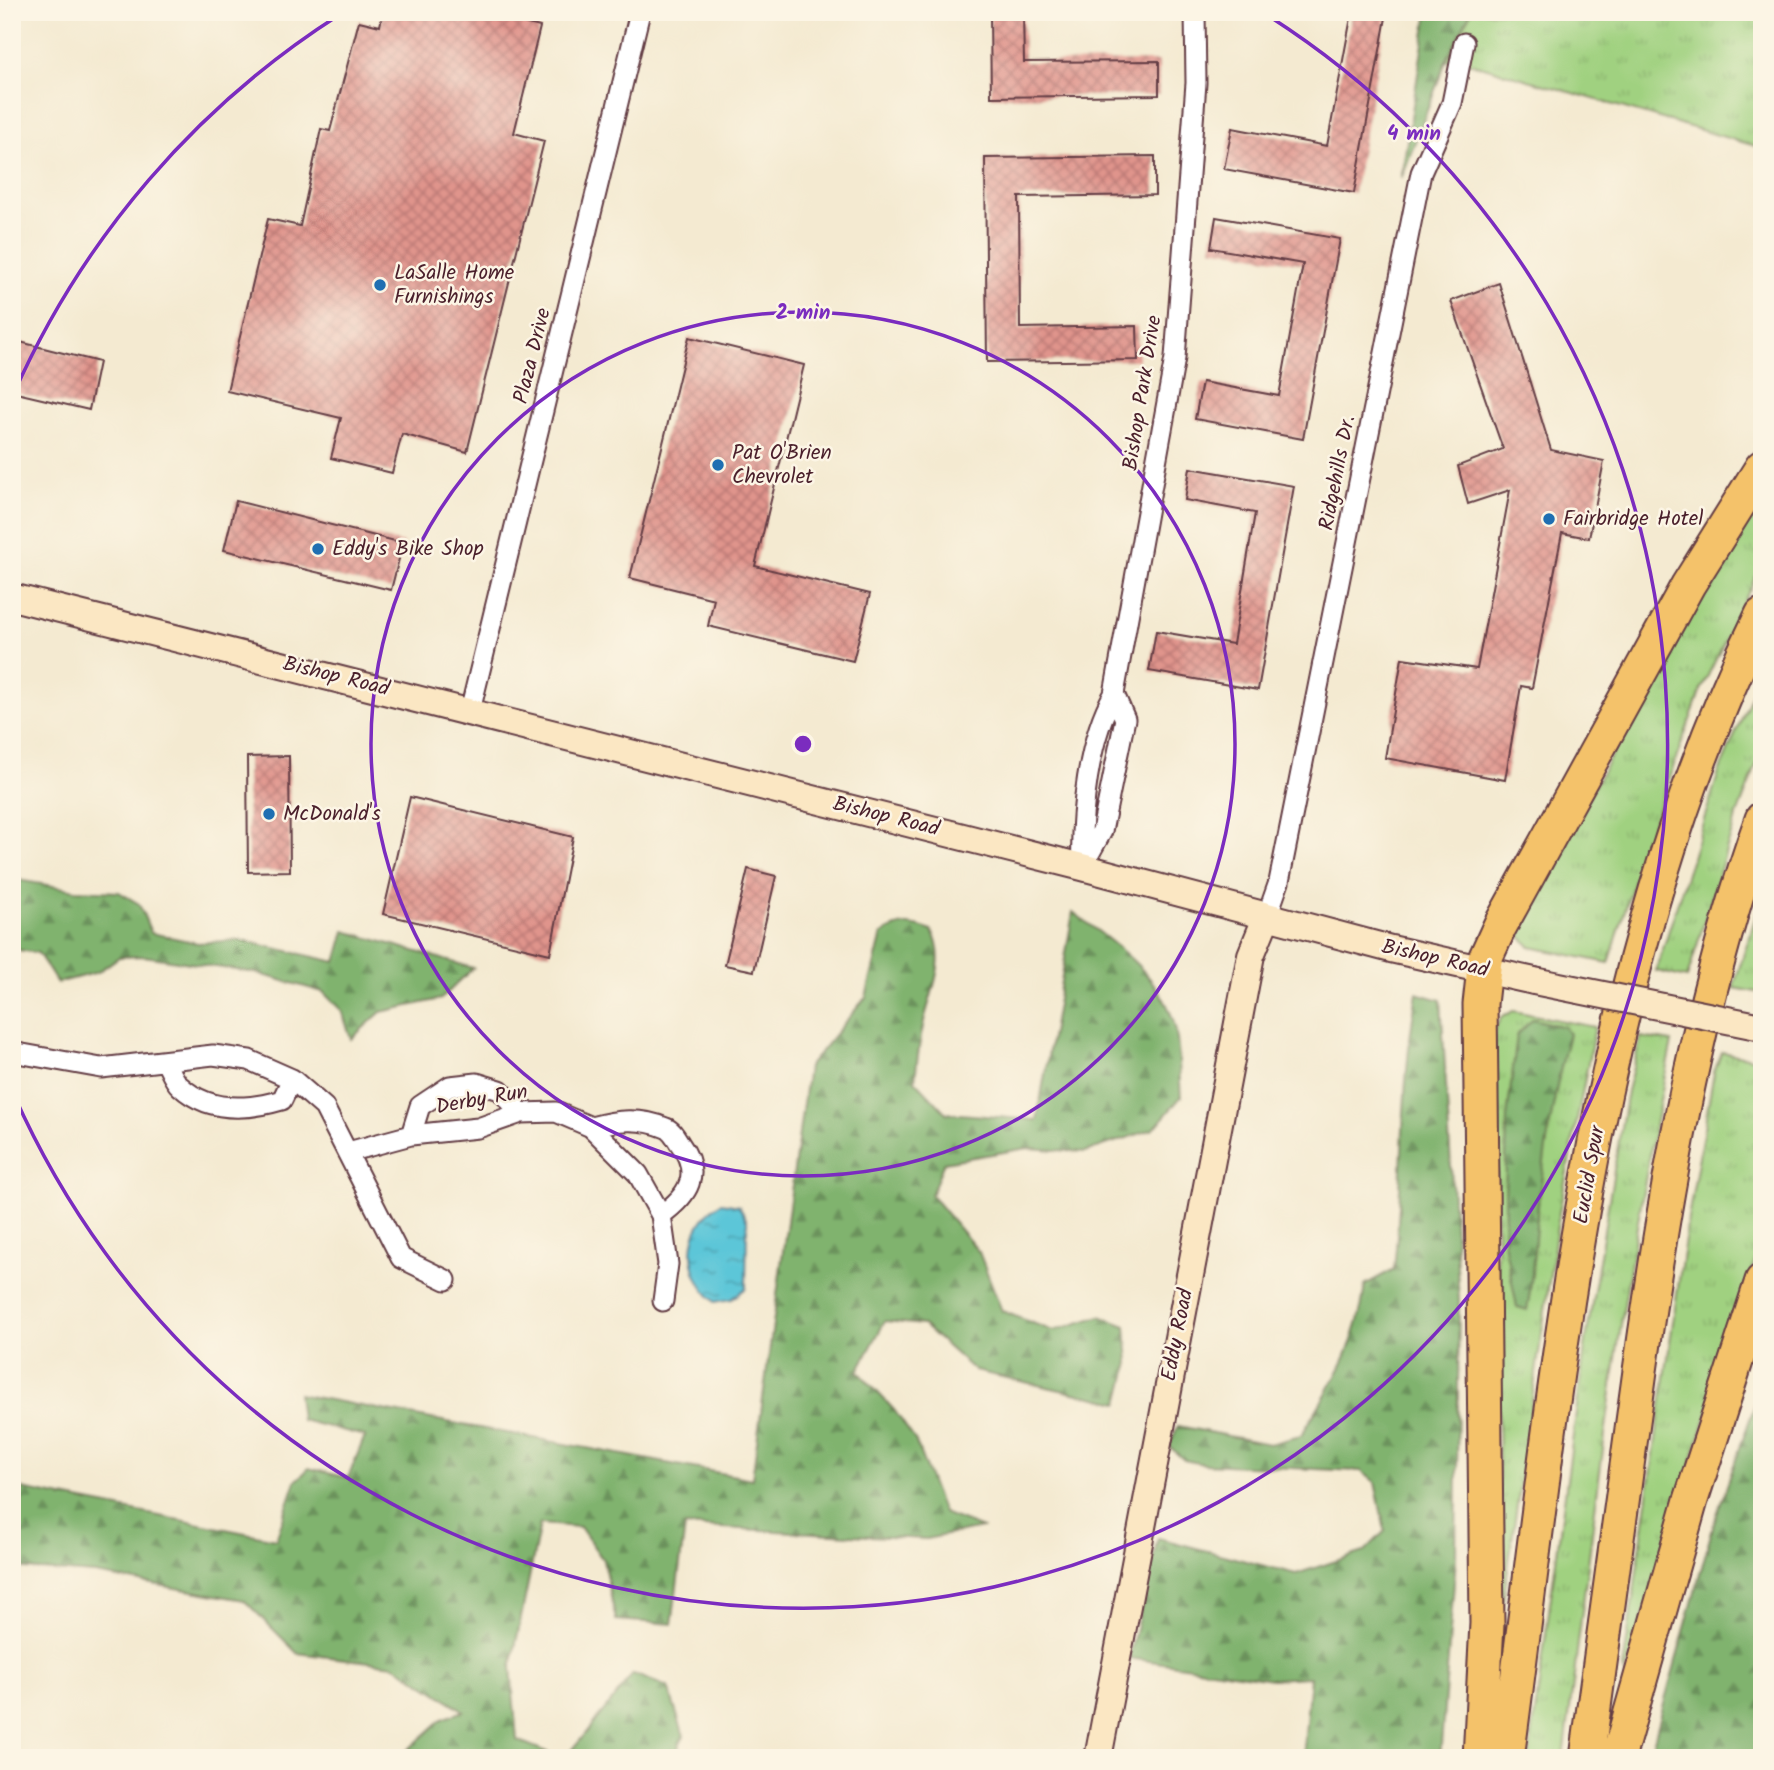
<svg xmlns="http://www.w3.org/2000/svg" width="1774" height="1770" font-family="Kalam,sans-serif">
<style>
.grass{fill:url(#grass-tufts);stroke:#757856;stroke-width:2}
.forest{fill:url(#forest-firs);stroke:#65694c;stroke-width:2}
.water{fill:url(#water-ripples);stroke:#537282;stroke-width:2}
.building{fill:url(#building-cross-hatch)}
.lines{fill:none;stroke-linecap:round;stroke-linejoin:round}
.street-casing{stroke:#643d44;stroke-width:23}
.secondary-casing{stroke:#643d44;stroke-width:30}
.highway-casing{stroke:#643d44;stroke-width:37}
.street{stroke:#fff;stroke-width:19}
.secondary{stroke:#fbe7c3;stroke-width:26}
.highway{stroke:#f4c26a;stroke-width:33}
.secondary-bridge-casing{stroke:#643d44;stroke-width:30;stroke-linecap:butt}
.secondary-bridge{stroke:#fbe7c3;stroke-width:26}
.ring{fill:none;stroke:#7b2cbf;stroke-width:3.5}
.poi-dot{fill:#1f6fb2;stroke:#fcf5e5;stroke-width:2.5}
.labels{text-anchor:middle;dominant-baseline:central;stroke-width:5;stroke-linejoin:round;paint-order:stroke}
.poi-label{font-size:21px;fill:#4a1f2b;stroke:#fcf5e5;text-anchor:start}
.street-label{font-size:21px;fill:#4a1f2b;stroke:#fcf5e5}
.centre{fill:#7b2cbf;stroke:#fcf5e5;stroke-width:3.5}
.ring-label{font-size:21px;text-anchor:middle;font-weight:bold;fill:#7b2cbf;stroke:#fcf5e5;stroke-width:5;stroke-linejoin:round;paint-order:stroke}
</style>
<defs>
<pattern id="grass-tufts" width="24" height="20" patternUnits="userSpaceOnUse" patternTransform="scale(1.75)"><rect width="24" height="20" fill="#a0d180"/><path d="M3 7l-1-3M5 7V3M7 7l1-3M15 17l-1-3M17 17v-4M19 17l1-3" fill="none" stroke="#8bb36f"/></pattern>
<pattern id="forest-firs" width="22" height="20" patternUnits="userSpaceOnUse" patternTransform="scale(1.75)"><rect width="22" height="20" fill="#80b36e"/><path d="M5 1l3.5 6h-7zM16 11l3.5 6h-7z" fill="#6b915b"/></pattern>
<pattern id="water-ripples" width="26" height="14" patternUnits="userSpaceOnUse" patternTransform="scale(1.75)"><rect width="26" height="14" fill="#5cc6d8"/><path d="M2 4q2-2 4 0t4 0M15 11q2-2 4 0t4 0" fill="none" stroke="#4ea0af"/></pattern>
<pattern id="building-cross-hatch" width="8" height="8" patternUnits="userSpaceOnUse" patternTransform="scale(1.75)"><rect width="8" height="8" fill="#e0948c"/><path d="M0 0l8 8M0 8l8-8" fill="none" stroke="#b87873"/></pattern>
</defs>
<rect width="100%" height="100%" fill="#fcf5e5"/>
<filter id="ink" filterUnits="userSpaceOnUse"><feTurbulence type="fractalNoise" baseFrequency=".0143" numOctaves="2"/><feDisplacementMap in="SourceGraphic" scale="14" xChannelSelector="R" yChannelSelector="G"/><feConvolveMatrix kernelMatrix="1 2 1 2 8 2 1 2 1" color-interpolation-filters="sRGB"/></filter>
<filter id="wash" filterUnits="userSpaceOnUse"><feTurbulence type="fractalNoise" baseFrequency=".00686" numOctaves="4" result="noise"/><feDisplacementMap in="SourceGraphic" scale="28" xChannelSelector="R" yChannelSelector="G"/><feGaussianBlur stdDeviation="1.57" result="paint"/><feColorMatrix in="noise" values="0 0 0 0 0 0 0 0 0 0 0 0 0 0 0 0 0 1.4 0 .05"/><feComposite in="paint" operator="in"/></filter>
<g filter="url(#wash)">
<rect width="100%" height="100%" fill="#f4ead1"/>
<!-- grass -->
<path class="grass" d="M1471 12H1762V148L1470 63 1446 61Z
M1762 495V564L1700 692 1642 854 1609 963 1531 947 1520 936 1518 925 1705 585Z
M1762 671V751L1737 815 1687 978 1656 971 1719 772Z
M1762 897V993L1733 988Z
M1513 1011 1595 1027 1559 1213 1500 1623 1495 1028 1501 1018Z
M1641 1037 1672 1042C1622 1278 1593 1518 1564 1758H1529L1586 1340 1627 1091Z
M1722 1052 1762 1060V1239L1625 1674 1623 1668 1688 1218 1714 1072Z"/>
<!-- forest -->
<path class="forest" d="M1428 12H1471L1446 61 1401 179Z
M12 879 76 890 119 892 139 904 151 933 198 943 240 940 336 962 345 931 473 968 441 999 381 1012 351 1039 342 1011 323 992 256 973 144 956 119 957 98 972 57 983 38 953 12 949Z
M1073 912C1112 942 1163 976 1175 1027 1180 1049 1179 1075 1181 1097L1154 1129 1085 1152 1028 1148 944 1162 931 1195 979 1252 1002 1311 1053 1331 1100 1316 1126 1326 1129 1363 1119 1403 975 1371 923 1325 885 1321 858 1371 894 1410 915 1440 943 1513 982 1528 926 1539 685 1526 672 1624 616 1620 603 1560 580 1527 540 1524 511 1667 517 1740 561 1758H399L442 1719 464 1711 394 1665 297 1653 244 1600 95 1574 12 1568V1487L276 1539 296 1481 309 1468 348 1478 365 1436 301 1420 298 1394 752 1479 808 1067 866 997 882 934C901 922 911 923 932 931 948 960 931 991 924 1021 920 1040 917 1060 915 1080L946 1113 1037 1120Z
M1417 993 1441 1000 1459 1300 1456 1558 1440 1758H1303L1310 1677 1272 1679 1129 1658 1158 1538 1296 1574 1364 1552 1385 1531 1375 1482 1361 1471 1203 1464 1184 1460 1169 1446 1178 1426 1269 1444 1301 1436C1333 1382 1357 1349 1365 1285L1394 1269C1404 1178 1400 1084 1417 993Z
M1533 1019 1564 1027 1569 1034C1555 1088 1546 1143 1539 1198 1534 1236 1534 1273 1527 1310L1517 1307 1504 1242 1507 1118 1517 1035Z
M1762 1384V1758H1649L1714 1523Z
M633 1674 668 1687 684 1736 673 1758H566Z"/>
<!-- water -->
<path class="water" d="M721 1203 739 1206 747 1221 746 1288 732 1299 715 1302C684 1274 683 1226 721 1203Z"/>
<g id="blocks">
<!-- building -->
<path class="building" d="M383 12H480L540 27 514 133 544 141 467 452 402 434 392 473 331 458 341 418 227 391 268 219 300 226 321 129 330 131 359 21 380 26Z
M990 12H1023L1024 62 1159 61V95L991 97Z
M1352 12H1387L1354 193 1224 169 1232 128 1327 146Z
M1155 156V195L1019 197 1020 328 1137 326 1138 360 987 362 985 158Z
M1216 217 1340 239 1303 439 1195 419 1202 382 1279 396 1303 264 1211 248Z
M1499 283 1551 450 1604 461 1589 538 1562 533 1532 688 1521 686 1505 780 1385 758 1402 658 1477 669 1510 490 1468 504 1458 466 1503 449 1451 301Z
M689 337 804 365 755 566 870 594 853 661 708 626 714 599 630 578Z
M12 340 99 362 89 410 12 392Z
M1190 468 1294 486 1258 690 1149 671 1156 631 1233 644 1255 513 1185 500Z
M236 501 403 543 391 590 224 550Z
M289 756 290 871 248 872 247 757Z
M410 797 573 837 550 954 383 914Z
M748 869 776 876 754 971 725 965Z"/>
</g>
</g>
<g filter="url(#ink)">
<use href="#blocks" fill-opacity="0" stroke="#643d44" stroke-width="2"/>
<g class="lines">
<!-- street casing -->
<g class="street-casing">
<path id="street" d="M470 711 640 12
M1083 865 1102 831 1125 719 1114 694
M1082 867C1080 816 1088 738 1114 694L1175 358 1196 83 1195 12
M1267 916 1279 882 1421 173 1452 103 1464 43
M12 1052 101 1068 213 1055 249 1060 292 1079 324 1107 401 1258 446 1280
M166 1062C170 1070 174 1081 180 1086 209 1113 248 1110 282 1100L292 1079
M591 1127C617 1120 640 1117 666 1128 672 1130 676 1138 680 1144 702 1174 689 1195 661 1215
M411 1135 420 1106 450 1086 477 1083 500 1090 521 1113
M348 1152 411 1135 478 1128 521 1113 556 1112 591 1127 638 1174 661 1215 668 1264 663 1301"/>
</g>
<!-- secondary casing -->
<g class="secondary-casing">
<path id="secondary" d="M12 597 1082 867 1391 949 1534 981
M1098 1758 1251 955 1267 916"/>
</g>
<!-- highway casing -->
<g class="highway-casing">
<path id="highway" d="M1480 1758 1487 1623 1480 1004 1485 959 1500 926 1688 585 1762 467
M1507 1758C1559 1372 1588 970 1762 615
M1587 1758C1603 1641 1619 1524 1635 1407 1662 1208 1694 1009 1762 819
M1618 1758 1691 1500 1762 1281"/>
</g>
<!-- street -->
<use href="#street" class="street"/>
<!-- secondary -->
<use href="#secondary" class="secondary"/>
<!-- highway -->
<use href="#highway" class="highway"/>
<!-- secondary-bridge casing -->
<g class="secondary-bridge-casing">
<path id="secondary-bridge" d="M1534 981 1762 1027"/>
</g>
<!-- secondary-bridge -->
<use href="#secondary-bridge" class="secondary-bridge"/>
</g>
</g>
<!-- distance rings -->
<g class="ring">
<circle cx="803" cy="744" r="432"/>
<path d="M14 393A864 864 0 0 1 339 15M1267 15A864 864 0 1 1 14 1095"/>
</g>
<!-- markers -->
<g class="poi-dot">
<circle cx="380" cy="285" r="7"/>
<circle cx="718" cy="465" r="7"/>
<circle cx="1549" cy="519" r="7"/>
<circle cx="318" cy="549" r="7"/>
<circle cx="269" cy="814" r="7"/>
</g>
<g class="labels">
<!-- poi labels -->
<g class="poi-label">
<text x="394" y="273">LaSalle Home<tspan x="394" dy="24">Furnishings</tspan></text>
<text x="732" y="453">Pat O'Brien<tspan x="732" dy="24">Chevrolet</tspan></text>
<text x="1563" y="519">Fairbridge Hotel</text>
<text x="332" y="549">Eddy's Bike Shop</text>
<text x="283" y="814">McDonald's</text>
</g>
<!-- street labels -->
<g class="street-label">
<text transform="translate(533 356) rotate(-76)">Plaza Drive</text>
<text transform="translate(1143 393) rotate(-81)">Bishop Park Drive</text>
<text transform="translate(1338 473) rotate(-79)">Ridgehills Dr.</text>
<text transform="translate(336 677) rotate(14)">Bishop Road</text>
<text transform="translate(886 817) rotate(14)">Bishop Road</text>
<text transform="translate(1435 959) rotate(13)">Bishop Road</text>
<text transform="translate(482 1100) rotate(-10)">Derby Run</text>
<text transform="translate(1590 1175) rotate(-80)">Euclid Spur</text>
<text transform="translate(1178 1335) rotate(-79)">Eddy Road</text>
</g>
</g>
<circle cx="803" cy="744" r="10" class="centre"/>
<g class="ring-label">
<text x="1414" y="140">4 min</text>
<text x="803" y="319">2 min</text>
</g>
<!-- margin -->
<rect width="1774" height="1770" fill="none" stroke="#fcf5e5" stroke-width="42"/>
</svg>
